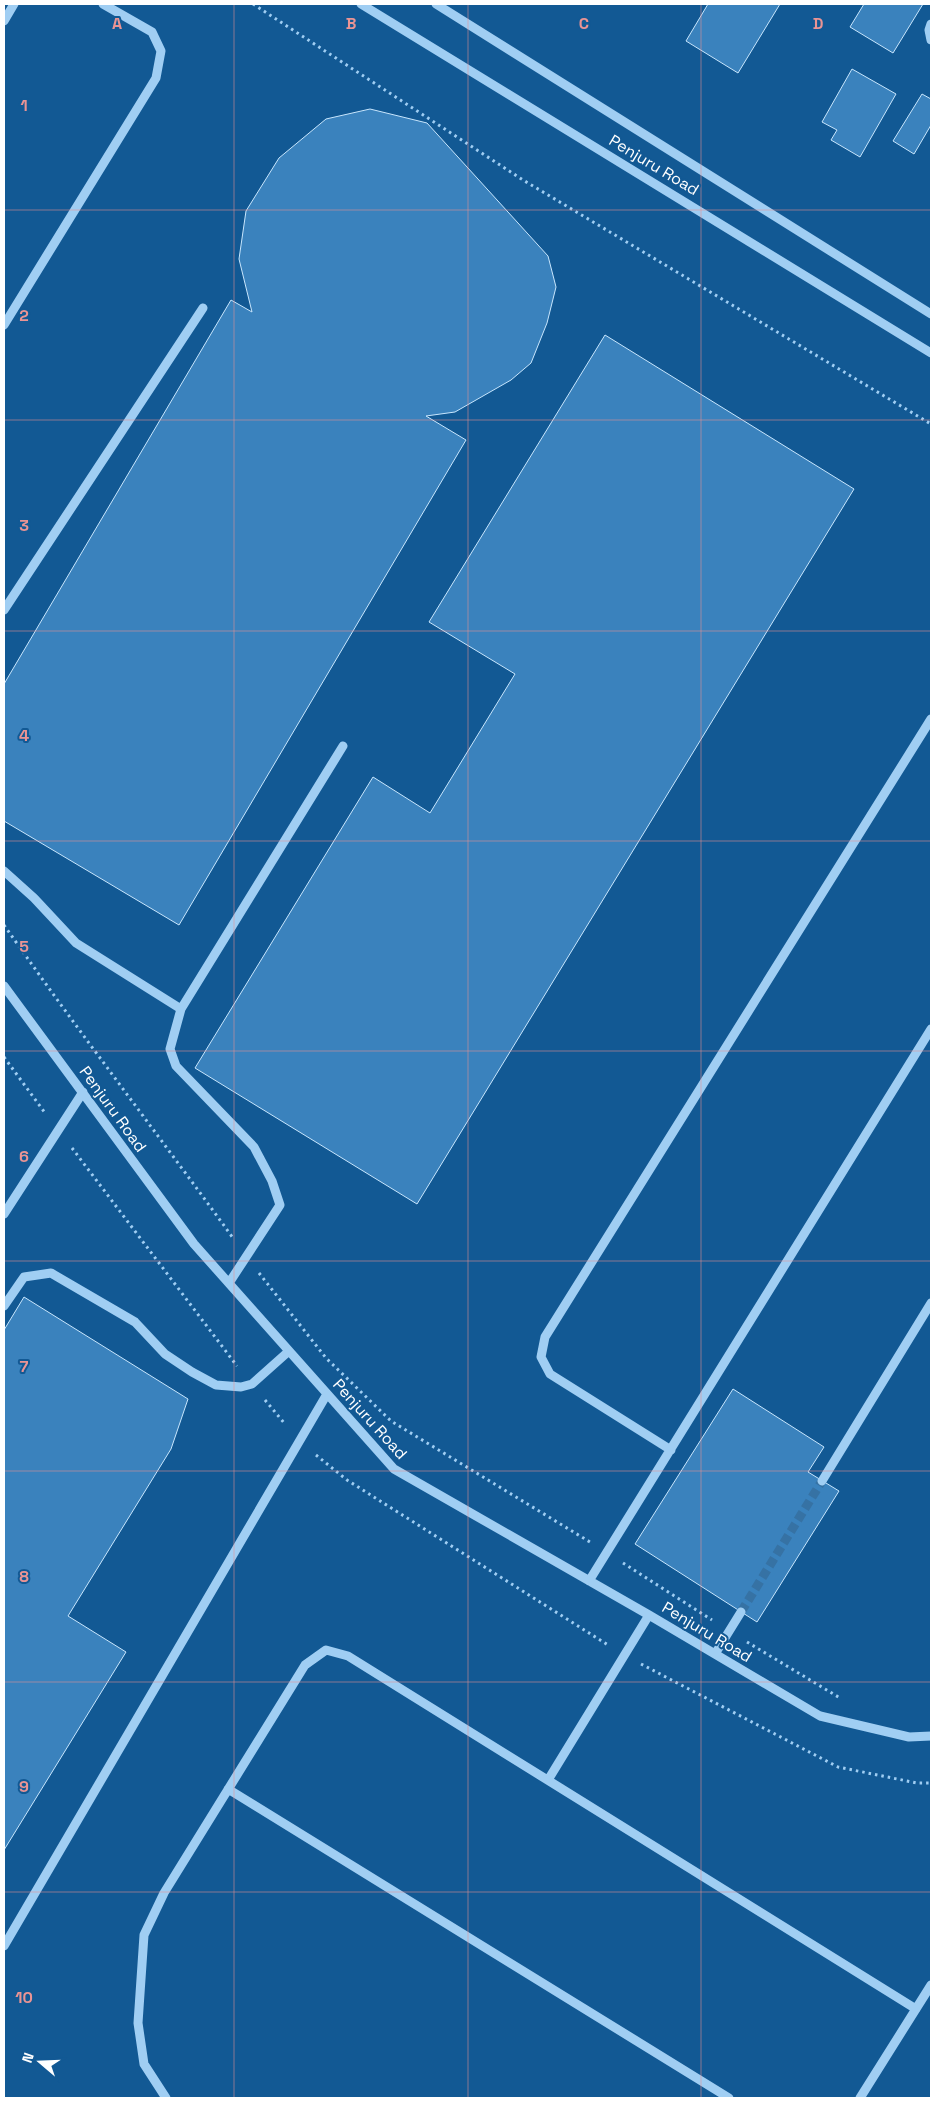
<svg xmlns="http://www.w3.org/2000/svg" width="935" height="2102" font-family="'Space Grotesk',sans-serif">
<style>
.building{fill:#3a82bd;stroke:#c8e6fd}
.lines{fill:none;stroke-linecap:round;stroke-linejoin:round}
.minor-tunnel{stroke:#3672a4;stroke-width:9;stroke-dasharray:9 4.5;stroke-linecap:butt}
.path{stroke:#a0cef3;stroke-width:3;stroke-dasharray:2.5 4;stroke-linecap:butt}
.minor{stroke:#a0cef3;stroke-width:9}
.grid{fill:none;stroke:#ea9494;stroke-width:1;stroke-opacity:0.55}
.labels{text-anchor:middle;dominant-baseline:central;stroke-width:4;stroke-linejoin:round;paint-order:stroke}
.street-label{font-size:16px;fill:#fff;stroke:#125994}
.grid-label{font-size:16px;text-anchor:middle;font-weight:bold;fill:#ea9494;stroke:#125994;stroke-width:4;stroke-linejoin:round;paint-order:stroke}
</style>
<rect width="100%" height="100%" fill="#125994"/>
<!-- building -->
<path class="building" d="M708 4H780L738 73 686 41Z
M864 4H923L893 53 850 27Z
M852 69 896 94 860 157 831 140 837 130 822 122Z
M922 94 931 99V125L914 154 893 141Z
M370 109 427 123 548 256 556 287 547 323 531 363 511 380 455 412 426 416 466 440 179 925 4 821V684L231 300 252 312 239 259 246 211 279 158 326 119Z
M605 335 854 489 417 1204 195 1068 373 777 430 813 515 674 429 622Z
M24 1297 188 1399 171 1449 68 1616 126 1652 4 1850V1330Z
M733 1389 824 1447 808 1472 839 1491 757 1622 635 1544Z"/>
<g class="lines">
<!-- minor-tunnel -->
<path class="minor-tunnel" d="M741 1612 822 1481"/>
<!-- path -->
<path class="path" d="M253 4 523 180 931 424
M4 925C78 1031 157 1133 233 1238
M4 1057 45 1113
M72 1148 237 1366
M259 1273 326 1358 391 1421 590 1542
M265 1400 285 1424
M316 1455 347 1480 608 1645
M623 1563 712 1620
M747 1642 840 1698
M641 1664 838 1767 917 1783H931"/>
<!-- minor -->
<path class="minor" d="M361 4 931 353
M436 4 931 314
M4 21 14 4
M931 24 929 30 931 40
M4 325 156 78 161 51 152 32 103 4
M4 610 203 308
M4 871 34 898 76 943 181 1009
M4 986 194 1244 394 1469 649 1615 820 1716 909 1737 931 1736
M4 1214 83 1092
M229 1283 280 1205 272 1181 254 1147 176 1066 170 1049 181 1009 343 746
M4 1306 24 1277 51 1273 135 1322 165 1354 192 1372 216 1385 241 1387 252 1384 289 1351
M671 1450 550 1374 541 1357 545 1337 931 719
M822 1481 931 1303
M589 1581 931 1029
M715 1654 741 1612
M548 1780 649 1615
M228 1789 729 2098
M4 1946 327 1394
M166 2098 144 2064 138 2023 144 1935 164 1893 305 1665 326 1650 348 1656 916 2009
M860 2098 931 1985"/>
</g>
<!-- grid -->
<path class="grid" d="M234 4V2098M468 4V2098M701 4V2098M4 210H931M4 420H931M4 631H931M4 841H931M4 1051H931M4 1261H931M4 1471H931M4 1682H931M4 1892H931"/>
<g class="labels">
<!-- street labels -->
<g class="street-label">
<text transform="translate(654 165) rotate(31)">Penjuru Road</text>
<text transform="translate(113 1109) rotate(54)">Penjuru Road</text>
<text transform="translate(370 1419) rotate(48)">Penjuru Road</text>
<text transform="translate(707 1632) rotate(31)">Penjuru Road</text>
</g>
</g>
<g class="grid-label">
<text x="117" y="29">A</text>
<text x="351" y="29">B</text>
<text x="584" y="29">C</text>
<text x="818" y="29">D</text>
<text x="24" y="111">1</text>
<text x="24" y="321">2</text>
<text x="24" y="531">3</text>
<text x="24" y="741">4</text>
<text x="24" y="952">5</text>
<text x="24" y="1162">6</text>
<text x="24" y="1372">7</text>
<text x="24" y="1582">8</text>
<text x="24" y="1792">9</text>
<text x="24" y="2003">10</text>
</g>
<!-- border -->
<rect width="935" height="2102" fill="none" stroke="#ffffff" stroke-width="10"/>
<!-- north arrow -->
<g transform="translate(40 2062) rotate(289)" stroke="#125994" stroke-width="4" paint-order="stroke">
<path d="M0-4L9 19L0 12L-9 19Z" fill="#ffffff"/>
<text y="-8" font-size="14" font-weight="bold" text-anchor="middle" fill="#ffffff">N</text>
</g>
</svg>
